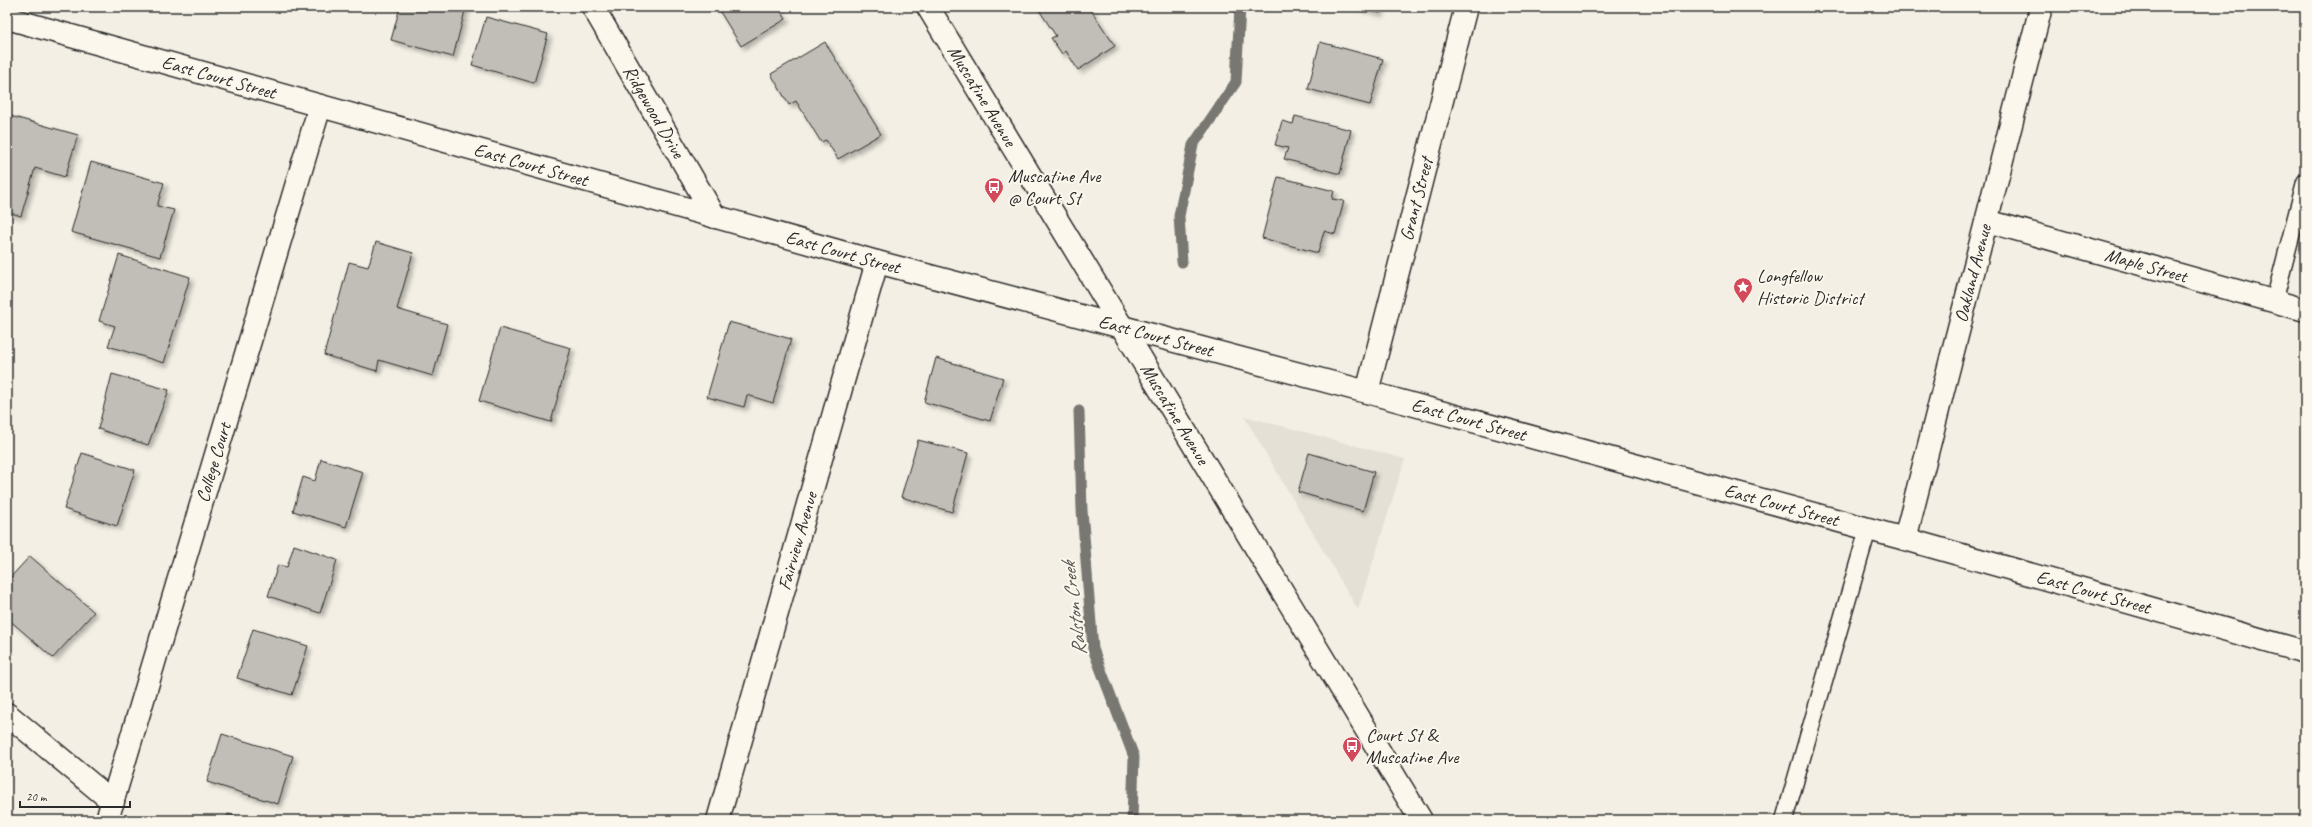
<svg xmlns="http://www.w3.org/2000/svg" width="2312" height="827" font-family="Caveat,sans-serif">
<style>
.built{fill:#e4e0d6}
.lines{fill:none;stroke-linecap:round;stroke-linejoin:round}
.stream{stroke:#787772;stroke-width:11}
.building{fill:#c0beb6;stroke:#2b2b2b;filter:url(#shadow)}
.service-casing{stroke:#2b2b2b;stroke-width:19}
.minor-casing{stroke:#2b2b2b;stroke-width:25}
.tertiary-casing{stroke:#2b2b2b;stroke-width:25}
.secondary-casing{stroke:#2b2b2b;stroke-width:25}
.service{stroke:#fbf7ec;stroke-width:16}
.minor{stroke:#fbf7ec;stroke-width:22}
.tertiary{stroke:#fbf7ec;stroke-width:22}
.secondary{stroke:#fbf7ec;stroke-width:22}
.labels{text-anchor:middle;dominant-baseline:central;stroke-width:4;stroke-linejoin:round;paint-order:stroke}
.street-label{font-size:19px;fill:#2b2b2b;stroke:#fbf7ec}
.poi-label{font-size:19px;fill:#2b2b2b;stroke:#fbf7ec;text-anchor:start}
.water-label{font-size:20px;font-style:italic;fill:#585755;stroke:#fbf7ec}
</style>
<defs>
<filter id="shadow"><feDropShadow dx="3.5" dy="3.5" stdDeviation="2" flood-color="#0004"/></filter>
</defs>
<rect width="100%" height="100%" fill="#f3efe4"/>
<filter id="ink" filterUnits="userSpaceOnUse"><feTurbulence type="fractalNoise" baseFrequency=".025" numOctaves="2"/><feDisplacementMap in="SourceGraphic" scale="8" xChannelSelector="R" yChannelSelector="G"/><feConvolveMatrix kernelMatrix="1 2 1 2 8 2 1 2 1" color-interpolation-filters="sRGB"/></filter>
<g filter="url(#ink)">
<!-- built -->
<path class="built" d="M1244 416 1405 459 1358 610Z"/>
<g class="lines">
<!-- stream -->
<path class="stream" d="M1182 262 1179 216 1193 145 1236 82 1240 7
M1079 411 1082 510 1093 649 1134 757 1132 820"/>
</g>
<!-- building -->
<path class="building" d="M400 7H466L453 57 391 40Z
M717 7H778L786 19 741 46Z
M1037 7H1089L1115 46 1078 70 1066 51 1062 54 1051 38 1056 36Z
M1357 7H1381L1380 13Z
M486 17 548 34 534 83 472 65Z
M825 42 881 134 838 159 826 140 821 142 796 101 789 105 771 74Z
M1320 42 1383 59 1370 105 1308 89Z
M7 115 78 135 65 177 35 168 21 216 7 212Z
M1295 116 1351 130 1340 174 1284 159 1288 148 1275 145 1282 121 1293 124Z
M91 162 164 183 157 206 174 210 160 257 71 232Z
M1278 177 1334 191 1332 199 1344 201 1335 234 1324 231 1318 253 1262 238Z
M376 242 413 253 397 309 447 324 433 376 379 360 377 371 324 355 349 262 368 267Z
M119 255 190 277 164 363 108 346 115 326 99 321Z
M729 322 791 339 773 403 747 395 744 407 707 397Z
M500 328 571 348 551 422 479 401Z
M936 358 1003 378 990 421 924 402Z
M112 374 169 390 148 445 98 429Z
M918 440 968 453 952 512 901 497Z
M82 453 135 470 117 526 64 509Z
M1309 453 1374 472 1363 511 1298 492Z
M321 459 363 472 346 527 293 511 303 477 315 481Z
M294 545 337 560 320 613 268 596 278 565 287 567Z
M30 556 94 612 53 658 7 618V581Z
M253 629 308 646 292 695 237 678Z
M222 734 293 756 278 804 207 782Z
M228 814 249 820H226Z"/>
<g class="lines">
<!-- service casing -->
<g class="service-casing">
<path id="service" d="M2274 302 2305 182
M1784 820 1868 529"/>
</g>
<!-- minor casing -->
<g class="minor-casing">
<g id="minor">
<path id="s1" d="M593 7 715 217"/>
<path id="s2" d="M1987 221 2305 310"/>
<path id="s3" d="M1367 392 1466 7"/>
<path id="s4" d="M1905 539 2041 7"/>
<path d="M7 714 113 802"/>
<path id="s5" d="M107 820 320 106"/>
<path id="s6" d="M718 820 877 262"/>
</g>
</g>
<!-- tertiary casing -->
<g class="tertiary-casing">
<g id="tertiary">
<path id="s7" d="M7 18 877 262 1367 392 1905 539 2305 652"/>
</g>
</g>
<!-- secondary casing -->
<g class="secondary-casing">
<g id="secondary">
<path id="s8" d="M928 7 1421 820"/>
</g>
</g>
<!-- service -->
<use href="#service" class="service"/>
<!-- minor -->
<use href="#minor" class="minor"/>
<!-- tertiary -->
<use href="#tertiary" class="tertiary"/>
<!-- secondary -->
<use href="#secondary" class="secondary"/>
</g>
</g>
<!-- icons -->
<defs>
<g id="bus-pin" transform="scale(1)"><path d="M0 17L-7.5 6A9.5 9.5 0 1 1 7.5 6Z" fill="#d1495b" stroke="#fbf7ec"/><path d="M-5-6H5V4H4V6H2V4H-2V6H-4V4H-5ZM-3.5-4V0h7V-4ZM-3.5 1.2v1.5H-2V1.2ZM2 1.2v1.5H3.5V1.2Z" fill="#fff"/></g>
<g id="sight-pin" transform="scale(1)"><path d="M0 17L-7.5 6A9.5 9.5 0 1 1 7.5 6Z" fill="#d1495b" stroke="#fbf7ec"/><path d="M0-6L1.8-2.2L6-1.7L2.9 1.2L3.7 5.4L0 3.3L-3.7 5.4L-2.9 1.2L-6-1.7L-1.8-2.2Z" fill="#fff"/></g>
</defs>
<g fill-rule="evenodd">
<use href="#bus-pin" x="994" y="187"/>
<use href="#sight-pin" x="1743" y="287"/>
<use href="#bus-pin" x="1352" y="746"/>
</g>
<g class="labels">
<!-- street labels -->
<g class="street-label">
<text stroke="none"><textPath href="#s7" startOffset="220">East Court Street</textPath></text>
<text stroke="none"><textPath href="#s8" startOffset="104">Muscatine Avenue</textPath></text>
<text stroke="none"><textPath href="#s1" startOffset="121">Ridgewood Drive</textPath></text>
<text stroke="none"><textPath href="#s7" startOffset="544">East Court Street</textPath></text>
<text stroke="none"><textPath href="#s3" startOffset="199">Grant Street</textPath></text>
<text stroke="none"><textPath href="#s7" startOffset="868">East Court Street</textPath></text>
<text stroke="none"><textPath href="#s2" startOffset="165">Maple Street</textPath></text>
<text stroke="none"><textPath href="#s4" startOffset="274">Oakland Avenue</textPath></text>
<text stroke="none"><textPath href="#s7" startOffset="1192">East Court Street</textPath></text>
<text stroke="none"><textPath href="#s8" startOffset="476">Muscatine Avenue</textPath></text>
<text stroke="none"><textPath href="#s7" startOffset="1516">East Court Street</textPath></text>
<text stroke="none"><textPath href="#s5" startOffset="373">College Court</textPath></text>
<text stroke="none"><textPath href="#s7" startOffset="1840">East Court Street</textPath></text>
<text stroke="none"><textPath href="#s6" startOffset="290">Fairview Avenue</textPath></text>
<text stroke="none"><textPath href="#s7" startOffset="2164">East Court Street</textPath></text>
</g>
<!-- poi labels -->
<g class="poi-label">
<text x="1008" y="176">Muscatine Ave<tspan x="1008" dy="22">@ Court St</tspan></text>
<text x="1757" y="276">Longfellow<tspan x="1757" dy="22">Historic District</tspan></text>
<text x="1366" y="735">Court St &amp;<tspan x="1366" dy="22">Muscatine Ave</tspan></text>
</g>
<!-- water labels -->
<g class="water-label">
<text transform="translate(1074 609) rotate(-97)">Ralston Creek</text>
</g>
</g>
<!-- margin -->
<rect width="2312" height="827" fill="none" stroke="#fbf7ec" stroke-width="24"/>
<rect x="12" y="12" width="2288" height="803" fill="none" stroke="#2b2b2b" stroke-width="1.5" filter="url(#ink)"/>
<!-- scale -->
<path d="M20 801v6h110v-6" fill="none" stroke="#2b2b2b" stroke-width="2"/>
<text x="26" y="801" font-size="12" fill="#2b2b2b" stroke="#fbf7ec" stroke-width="3" paint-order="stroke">20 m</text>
</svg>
